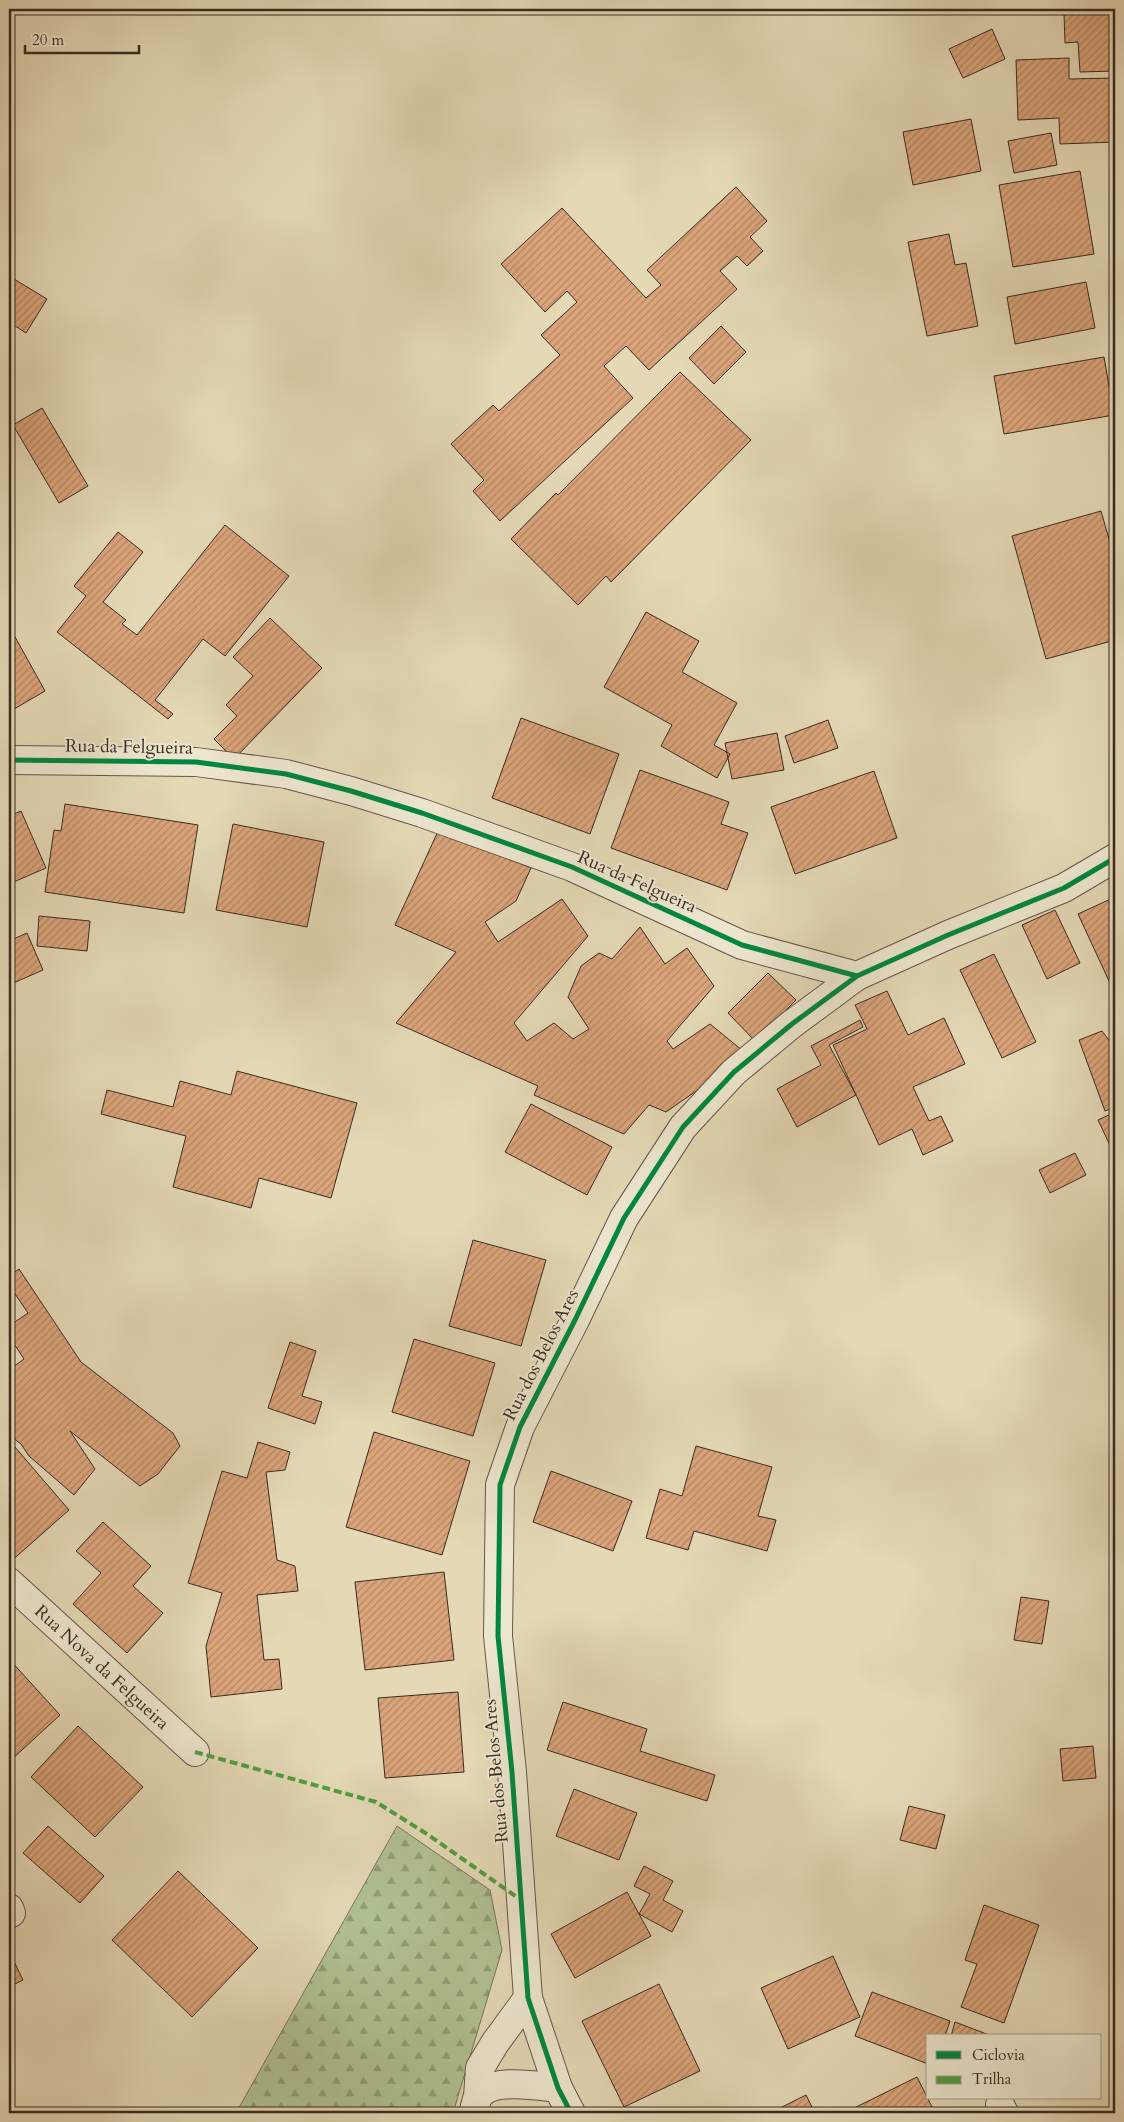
<svg xmlns="http://www.w3.org/2000/svg" width="1124" height="2122" font-family="Cardo,serif">
<style>
.forest{fill:url(#forest-firs);stroke:#74765a}
.building{fill:url(#building-hatch);stroke:#392b22}
.lines{fill:none;stroke-linecap:round;stroke-linejoin:round}
.minor-casing{stroke:#645647;stroke-width:30}
.minor{stroke:#ede6cf;stroke-width:28}
.quiet{stroke:#529d40;stroke-width:4;stroke-dasharray:8 4;stroke-linecap:butt}
.cycleway-casing{stroke:#ede6cf;stroke-width:8}
.cycleway{stroke:#00873e;stroke-width:5}
.labels{text-anchor:middle;dominant-baseline:central;stroke-width:4;stroke-linejoin:round;paint-order:stroke}
.street-label{font-size:18px;fill:#392b22;stroke:#ede6cf}
</style>
<defs>
<pattern id="forest-firs" width="22" height="20" patternUnits="userSpaceOnUse" patternTransform="scale(1.25)"><rect width="22" height="20" fill="#b0c091"/><path d="M5 1l3.5 6h-7zM16 11l3.5 6h-7z" fill="#909c76"/></pattern>
<pattern id="building-hatch" width="6" height="6" patternUnits="userSpaceOnUse" patternTransform="scale(1.25)"><rect width="6" height="6" fill="#dba47a"/><path d="M-1 1l2-2M0 6l6-6M5 7l2-2" fill="none" stroke="#b38664"/></pattern>
</defs>
<rect width="100%" height="100%" fill="#e4d8b5"/>
<filter id="stains"><feTurbulence type="fractalNoise" baseFrequency=".004" numOctaves="4"/><feColorMatrix values="0 0 0 0 .2 0 0 0 0 .09 0 0 0 0 .02 0 0 0 .5 -.17"/></filter>
<radialGradient id="worn" r=".72"><stop offset=".6" stop-color="#630" stop-opacity="0"/><stop offset="1" stop-color="#630" stop-opacity=".3"/></radialGradient>
<!-- forest -->
<path class="forest" d="M397 1826 490 1890 502 1950 453 2113H236Z"/>
<!-- building -->
<path class="building" d="M1115 11V71L1080 72 1078 42 1065 43 1064 13Z
M992 29 1005 59 963 78 949 49Z
M1069 58V79L1115 78V142L1060 144 1059 118 1018 120 1016 60Z
M971 119 981 171 913 185 903 132Z
M1051 133 1057 165 1014 173 1008 141Z
M1080 171 1094 254 1013 267 999 185Z
M736 187 767 221 750 237 763 251 747 266 737 256 720 271 737 289 649 370 626 346 604 366 633 398 500 521 473 491 484 480 451 444 493 405 499 411 560 355 541 335 577 302 567 291 545 312 501 264 562 208 646 298 661 285 647 270Z
M949 234 955 265 966 263 978 326 927 336 908 242Z
M9 276 47 299 26 333 9 322Z
M1086 282 1095 328 1015 344 1007 297Z
M721 326 746 352 714 384 689 358Z
M1104 357 1114 415 1004 434 994 376Z
M680 372 751 440 611 582 606 576 578 605 511 539 556 493 558 495Z
M42 408 88 486 59 503 13 425Z
M1101 511 1113 553 1115 552V640L1046 659 1012 536Z
M225 525 289 576 225 656 203 639 155 700 173 714 168 719 57 632 86 596 74 586 118 532 143 552 103 602 126 620 122 624 137 635Z
M646 612 699 641 682 672 737 703 714 745 730 754 717 778 661 746 672 725 604 687Z
M270 618 322 668 234 759 214 739 237 716 226 705 253 676 233 657Z
M9 626 45 691 9 712Z
M521 718 619 754 590 834 492 798Z
M828 720 838 748 794 763 785 736Z
M777 733 784 770 732 779 725 743Z
M640 770 729 802 721 824 748 833 727 890 611 848Z
M874 771 897 838 795 874 771 807Z
M65 804 198 825 184 913 45 892 54 830 61 831Z
M21 811 46 868 9 884V816Z
M233 824 324 842 307 927 216 910Z
M440 827 531 868 516 901 485 922 498 942 562 899 588 936 514 1023 527 1041 554 1023 573 1039 589 1029 568 997 581 966 599 953 612 959 640 927 665 964 687 948 714 986 667 1041 673 1049 710 1024 748 1055 666 1112 649 1105 624 1134 534 1095 538 1086 396 1023 456 952 395 925Z
M1115 897V994L1078 914Z
M1055 910 1080 963 1047 979 1022 925Z
M39 916 90 921 87 951 37 946Z
M27 933 43 970 9 985V941Z
M994 954 1036 1042 1002 1058 960 970Z
M768 973 796 1000 755 1041 728 1013Z
M887 991 908 1035 944 1018 965 1064 913 1087 929 1121 941 1116 953 1141 923 1155 912 1129 879 1145 833 1045 867 1029 855 1005Z
M860 1020 863 1027 829 1045 856 1095 797 1127 777 1089 821 1065 811 1046Z
M1102 1031 1111 1043 1115 1040V1107L1105 1111 1079 1040Z
M237 1071 357 1103 331 1198 259 1178 251 1208 173 1187 186 1136 101 1114 107 1090 173 1107 180 1081 231 1095Z
M531 1104 612 1147 587 1195 505 1152Z
M1115 1112V1156L1098 1120Z
M1075 1153 1086 1175 1050 1193 1039 1170Z
M473 1240 546 1260 521 1346 449 1326Z
M19 1269 81 1362 173 1433 180 1446 158 1474 140 1486 70 1431 95 1469 74 1495 29 1456 21 1444 9 1435V1370L24 1359 9 1336V1326L28 1313 9 1285V1276Z
M414 1339 495 1363 473 1436 392 1412Z
M290 1342 316 1351 302 1396 322 1402 315 1424 268 1408Z
M374 1432 470 1461 442 1555 346 1527Z
M258 1442 290 1452 285 1470 266 1472 277 1560 295 1566 298 1591 257 1595 264 1660 279 1659 282 1689 211 1697 206 1646 222 1593 188 1583 222 1471 247 1478Z
M14 1446 69 1510 9 1563V1450Z
M696 1446 772 1467 758 1516 776 1520 767 1551 694 1531 688 1550 646 1538 660 1489 682 1496Z
M551 1471 632 1501 613 1551 533 1522Z
M103 1522 151 1566 133 1586 163 1613 127 1653 73 1604 101 1573 76 1551Z
M444 1572 454 1660 365 1670 355 1582Z
M1021 1597 1049 1601 1042 1644 1014 1640Z
M9 1659 60 1715 9 1762Z
M458 1692 464 1772 385 1778 378 1698Z
M563 1702 647 1729 640 1751 715 1775 707 1801 547 1750Z
M78 1726 143 1787 95 1837 31 1777Z
M1093 1746 1096 1778 1063 1781 1060 1749Z
M574 1789 637 1813 619 1860 556 1836Z
M909 1806 945 1815 936 1849 900 1840Z
M48 1826 104 1876 80 1903 23 1853Z
M644 1866 673 1881 663 1900 683 1911 672 1932 639 1914 650 1894 634 1886Z
M178 1871 258 1948 192 2017 112 1940Z
M627 1892 651 1936 575 1978 551 1934Z
M984 1905 1039 1925 1004 2023 961 2007 977 1964 965 1960Z
M9 1951 23 1980 9 1987Z
M833 1956 860 2017 788 2049 761 1988Z
M659 1984 700 2071 624 2107 582 2021Z
M872 1992 950 2021 945 2036H928V2064L855 2036Z
M955 2022 992 2036H951Z
M917 2077 935 2113H844Z
M806 2095 815 2113H777L776 2110Z"/>
<g class="lines">
<!-- minor casing -->
<g class="minor-casing">
<g id="minor">
<path d="M9 760 196 762 286 774 351 791 422 813 572 867 742 945 857 976 948 935 1064 888 1115 858"/>
<path id="s1" d="M9 1582 195 1752"/>
<path d="M9 1908 11 1913"/>
<path d="M478 2097 480 2068 495 2043 528 1998"/>
<path d="M1000 2105 1004 2113"/>
<path d="M474 2110C475 2107 476 2102 477 2099 488 2076 538 2086 558 2088"/>
<path d="M571 2113 558 2088 528 1998 512 1772 498 1636 500 1485 520 1427 575 1320 624 1218 683 1127 734 1072 792 1024 857 976"/>
</g>
</g>
<!-- minor -->
<use href="#minor" class="minor"/>
<!-- quiet -->
<path class="quiet" d="M195 1752 376 1802 427 1834 521 1900"/>
<!-- cycleway casing -->
<g class="cycleway-casing">
<path id="cycleway" d="M9 760 196 762 286 774 351 791 422 813 572 867 742 945 857 976 948 935 1064 888 1115 858
M571 2113 558 2088 528 1998 512 1772 498 1636 500 1485 520 1427 575 1320 624 1218 683 1127 734 1072 792 1024 857 976"/>
</g>
<!-- cycleway -->
<use href="#cycleway" class="cycleway"/>
</g>
<g class="labels">
<!-- street labels -->
<g class="street-label">
<text transform="translate(129 747) rotate(1)">Rua da Felgueira</text>
<text transform="translate(637 882) rotate(24)">Rua da Felgueira</text>
<text transform="translate(541 1355) rotate(-63)">Rua dos Belos Ares</text>
<text stroke="none"><textPath href="#s1" startOffset="126">Rua Nova da Felgueira</textPath></text>
<text transform="translate(496 1771) rotate(-95)">Rua dos Belos Ares</text>
</g>
</g>
<!-- margin -->
<rect width="1124" height="2122" fill="none" stroke="#e4d8b5" stroke-width="30"/>
<rect x="10" y="10" width="1104" height="2102" fill="none" stroke="#392b22" stroke-width="2.5"/>
<rect x="15" y="15" width="1094" height="2092" fill="none" stroke="#392b22"/>
<!-- legend -->
<rect x="926" y="2034" width="175" height="65" fill="#ede6cf" stroke="#a59b8a"/>
<rect x="936" y="2051" width="25" height="8" fill="#00873e" stroke="#a59b8a"/>
<text x="972" y="2060" font-size="15" fill="#392b22">Ciclovia</text>
<rect x="936" y="2076" width="25" height="8" fill="#529d40" stroke="#a59b8a"/>
<text x="972" y="2084" font-size="15" fill="#392b22">Trilha</text>
<!-- scale -->
<path d="M25 45v8h114v-8" fill="none" stroke="#392b22" stroke-width="2.5"/>
<text x="32" y="45" font-size="15" fill="#392b22" stroke="#ede6cf" stroke-width="4" paint-order="stroke">20 m</text>
<rect width="100%" height="100%" filter="url(#stains)"/>
<rect width="100%" height="100%" fill="url(#worn)"/>
</svg>
